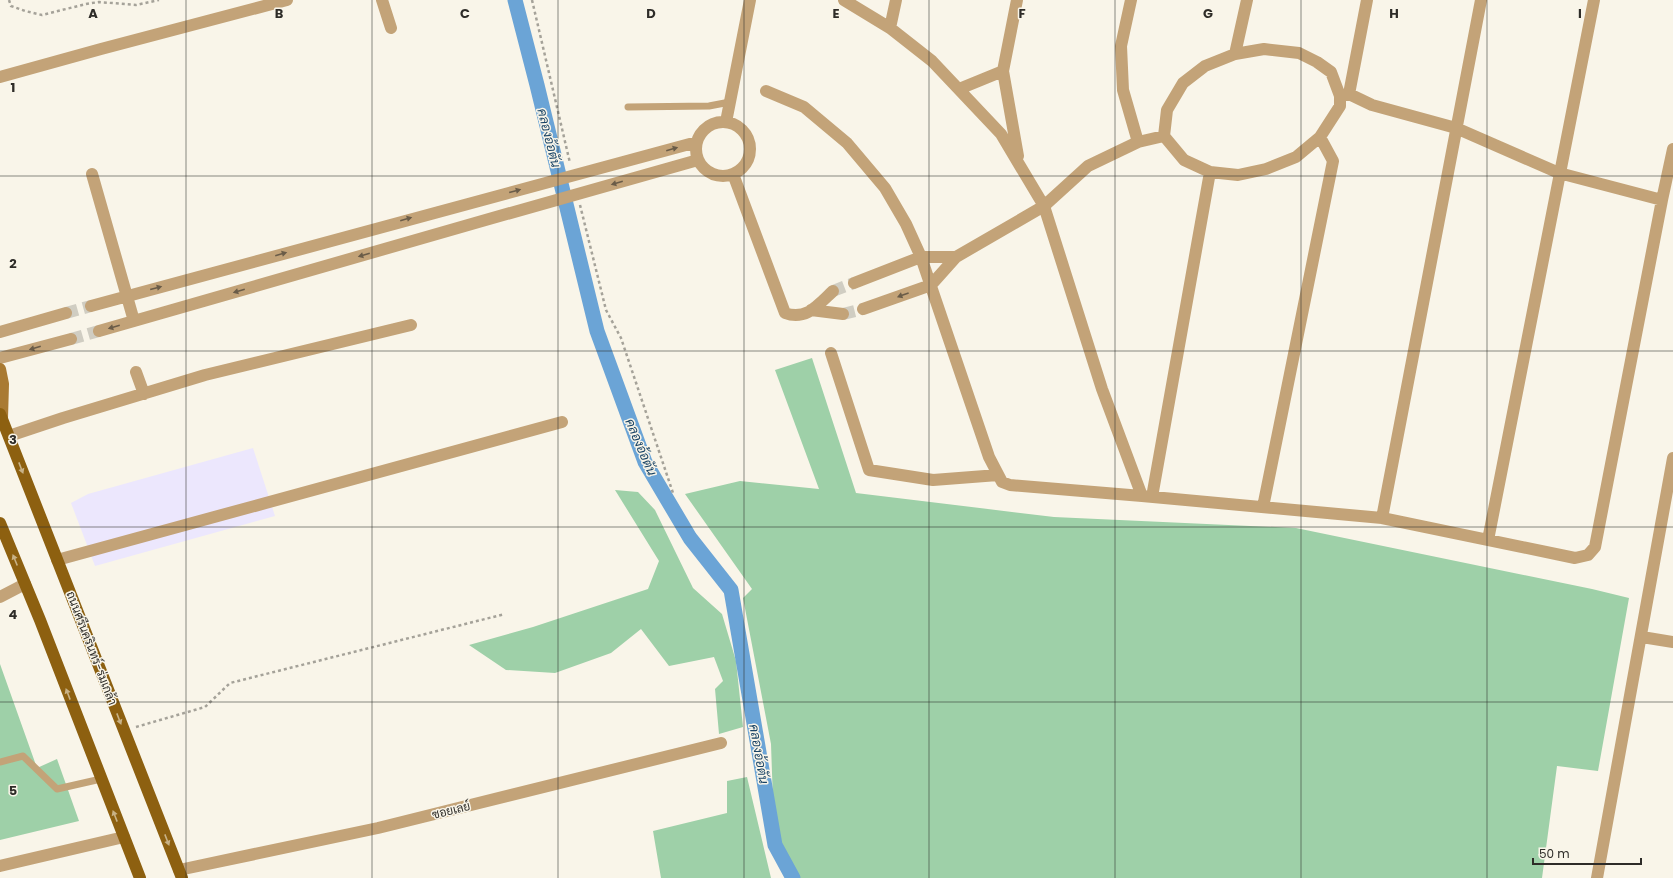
<svg xmlns="http://www.w3.org/2000/svg" width="1673" height="878" font-family="Poppins,Sarabun,sans-serif">
<style>
.commercial{fill:#ece7fd}
.green{fill:#9ed0a8}
.lines{fill:none;stroke-linecap:round;stroke-linejoin:round}
.canal{stroke:#6ba4d6;stroke-width:15}
.street-tunnel{stroke:#d0cdc2;stroke-width:12;stroke-dasharray:12 6;stroke-linecap:butt}
.path{stroke:#a5a299;stroke-width:2.5;stroke-dasharray:3 3;stroke-linecap:butt}
.lane{stroke:#c3a378;stroke-width:7}
.street{stroke:#c3a378;stroke-width:12}
.secondary{stroke:#a97a33;stroke-width:12}
.primary{stroke:#8d6010;stroke-width:12}
.oneway{fill:#6a5c48}
.oneway2{fill:#c8b287}
.grid{fill:none;stroke:#2e2c28;stroke-width:1;stroke-opacity:0.55}
.labels{text-anchor:middle;dominant-baseline:central;stroke-width:3;stroke-linejoin:round;paint-order:stroke}
.street-label{font-size:12px;fill:#2e2c28;stroke:#f9f5e9}
.water-label{font-size:13px;font-style:italic;fill:#184365;stroke:#f9f5e9}
.grid-label{font-size:13px;text-anchor:middle;font-weight:bold;fill:#2e2c28;stroke:#f9f5e9;stroke-width:3;stroke-linejoin:round;paint-order:stroke}
</style>
<rect width="100%" height="100%" fill="#f9f5e9"/>
<!-- commercial -->
<path class="commercial" d="M253 448 275 516 95 566 71 503 88 494Z"/>
<!-- green -->
<path class="green" d="M812 358 856 493 1054 517 1296 528 1592 589 1629 598 1598 771 1557 766 1542 878H799L778 837 773 802 771 744 743 598 752 589 685 494 740 481 819 489 775 370Z
M615 490 638 492 655 510 693 588 722 614 736 661 743 727 719 734 715 689 723 681 714 657 669 666 641 629 611 653 555 673 506 670 469 645 533 627 648 589 659 561Z
M0 664 37 768 57 759 79 821 0 840Z
M747 777 771 878H661L653 831 727 813V781Z"/>
<g class="lines">
<!-- canal -->
<path class="canal" d="M515 0 537 85 597 331 645 462 690 538 731 590 775 845 793 878"/>
<!-- street-tunnel -->
<path class="street-tunnel" d="M833 291 854 283
M66 313 91 306
M843 314 863 309
M71 339 99 331"/>
<!-- path -->
<path class="path" d="M9 0 11 6 25 11 42 15 86 4 99 2 136 5 159 0
M532 0 570 163
M580 205 606 310 621 338 673 493
M136 727 205 707 230 683 505 614"/>
<!-- lane -->
<path class="lane" d="M628 107 709 106 730 102
M0 762 23 756 57 789 101 779"/>
<!-- street -->
<path class="street" d="M382 0 391 28
M844 0 890 28 932 61 1001 134 1044 206 1102 389 1142 496
M1017 0 1003 71 1018 156
M890 28 896 0
M1264 49 1299 53 1317 62 1331 72 1340 96V106L1320 137 1296 157 1266 169 1238 175 1210 172 1184 160 1164 136 1167 110 1183 83 1205 66 1235 54Z
M1235 54 1247 0
M0 77 101 49 287 0
M959 89 1003 71
M766 91 804 107 847 143 885 188 906 224 921 257 989 457 1002 482 1010 485 1142 496 1382 518 1575 558 1588 555 1595 547 1662 200
M1349 94 1367 0
M1340 96 1349 94 1372 105 1456 128 1559 173 1662 200 1673 149
M726 122 750 0
M696 149a27 27 0 1 1 54 0a27 27 0 1 1-54 0Z
M1138 142 1164 136
M92 174 134 321
M733 174 785 313C806 321 818 305 833 291
M854 283 921 257H956
M91 306 697 142
M863 309 931 285 956 257 1044 206 1088 166 1138 142 1123 90 1121 46 1131 0
M811 310 843 314
M99 331 482 221 698 160
M0 332 66 313
M831 353 869 470 933 480 998 475
M0 358 71 339
M136 372 144 394
M9 436 63 418 205 375 411 325
M1152 497 1210 172
M1263 507 1333 161 1320 137
M1382 518 1481 0
M1488 540 1594 0
M57 560 562 422
M0 597 25 584
M1642 637 1673 642
M0 866 124 837
M179 870 378 828 721 743
M1597 878 1673 458"/>
<!-- secondary -->
<path class="secondary" d="M0 369 3 384 2 418"/>
<!-- primary -->
<path class="primary" d="M0 414 182 878
M0 523 40 620 140 878"/>
</g>
<!-- one-way arrows -->
<defs><path id="oneway-solid" d="M-6-.8H1V-3.2L6.5 0L1 3.2V.8H-6Z"/></defs>
<g class="oneway">
<use href="#oneway-solid" transform="translate(672 149) rotate(-16)"/>
<use href="#oneway-solid" transform="translate(617 183) rotate(164)"/>
<use href="#oneway-solid" transform="translate(515 191) rotate(-15)"/>
<use href="#oneway-solid" transform="translate(406 219) rotate(-16)"/>
<use href="#oneway-solid" transform="translate(281 254) rotate(-16)"/>
<use href="#oneway-solid" transform="translate(364 255) rotate(164)"/>
<use href="#oneway-solid" transform="translate(156 288) rotate(-15)"/>
<use href="#oneway-solid" transform="translate(239 291) rotate(164)"/>
<use href="#oneway-solid" transform="translate(903 295) rotate(160)"/>
<use href="#oneway-solid" transform="translate(114 327) rotate(164)"/>
<use href="#oneway-solid" transform="translate(35 348) rotate(164)"/>
</g>
<g class="oneway2">
<use href="#oneway-solid" transform="translate(21 468) rotate(69)"/>
<use href="#oneway-solid" transform="translate(15 560) rotate(-112)"/>
<use href="#oneway-solid" transform="translate(68 694) rotate(-111)"/>
<use href="#oneway-solid" transform="translate(119 719) rotate(69)"/>
<use href="#oneway-solid" transform="translate(115 816) rotate(-111)"/>
<use href="#oneway-solid" transform="translate(167 840) rotate(69)"/>
</g>
<!-- grid -->
<path class="grid" d="M186 0V878M372 0V878M558 0V878M744 0V878M929 0V878M1115 0V878M1301 0V878M1487 0V878M0 176H1673M0 351H1673M0 527H1673M0 702H1673"/>
<g class="labels">
<!-- street labels -->
<g class="street-label">
<text transform="translate(92 648) rotate(69)">ถนนศรีนครินทร์-ร่มเกล้า</text>
<text transform="translate(451 810) rotate(-14)">ซอยเลย์</text>
</g>
<!-- water labels -->
<g class="water-label">
<text transform="translate(549 138) rotate(76)">คลองอ้อตัน</text>
<text transform="translate(641 447) rotate(67)">คลองอ้อตัน</text>
<text transform="translate(759 754) rotate(80)">คลองอ้อตัน</text>
</g>
</g>
<g class="grid-label">
<text x="93" y="18">A</text>
<text x="279" y="18">B</text>
<text x="465" y="18">C</text>
<text x="651" y="18">D</text>
<text x="836" y="18">E</text>
<text x="1022" y="18">F</text>
<text x="1208" y="18">G</text>
<text x="1394" y="18">H</text>
<text x="1580" y="18">I</text>
<text x="13" y="92">1</text>
<text x="13" y="268">2</text>
<text x="13" y="444">3</text>
<text x="13" y="619">4</text>
<text x="13" y="795">5</text>
</g>
<!-- scale -->
<path d="M1533 858v6h108v-6" fill="none" stroke="#2e2c28" stroke-width="2"/>
<text x="1539" y="858" font-size="12" fill="#2e2c28" stroke="#f9f5e9" stroke-width="3" paint-order="stroke">50 m</text>
</svg>
